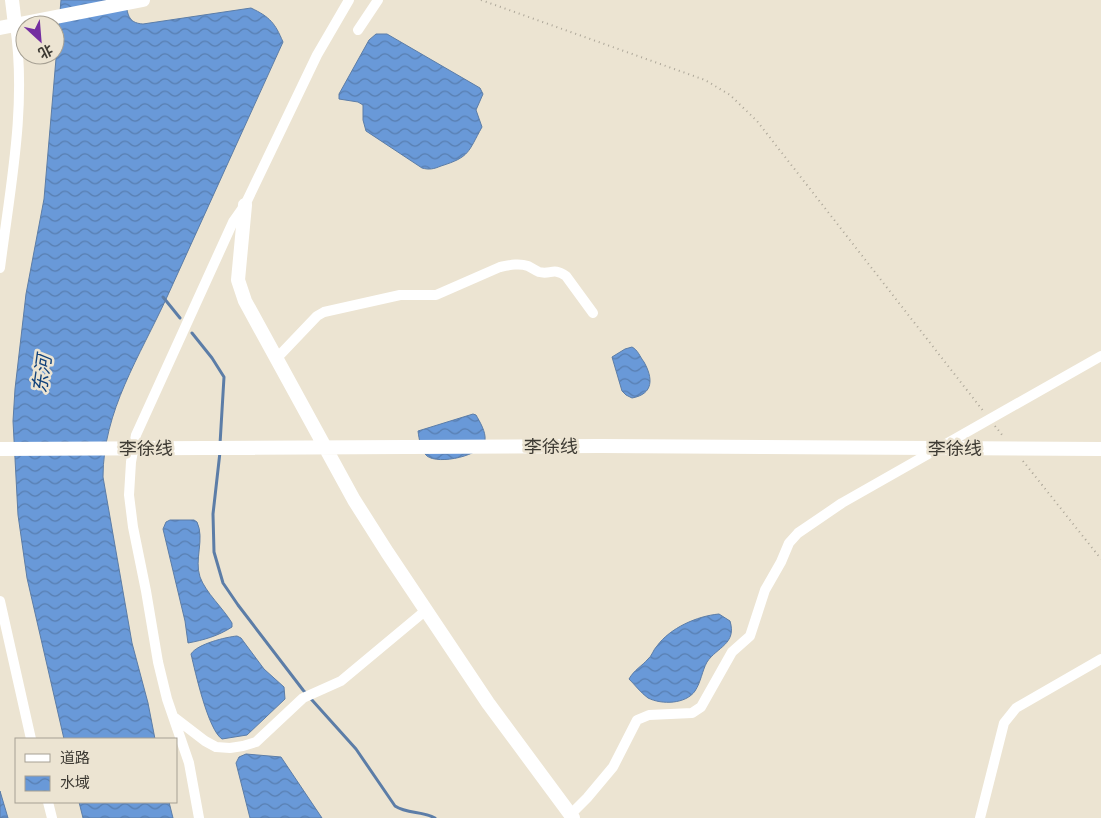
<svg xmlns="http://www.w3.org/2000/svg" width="1101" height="818" font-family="'Titillium Web','Noto Sans SC',sans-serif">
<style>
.water{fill:url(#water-waves);stroke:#5c7da7}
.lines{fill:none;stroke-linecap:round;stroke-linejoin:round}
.stream{stroke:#5c7da7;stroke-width:3}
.path{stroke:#aca698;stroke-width:2;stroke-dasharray:1 4;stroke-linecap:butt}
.street{stroke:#fff;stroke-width:10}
.secondary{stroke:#fff;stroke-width:14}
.labels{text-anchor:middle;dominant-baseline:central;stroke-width:5;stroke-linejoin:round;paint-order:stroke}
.street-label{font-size:18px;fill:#3e3b34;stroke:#ece4d2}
.water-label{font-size:19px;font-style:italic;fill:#10417a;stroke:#ece4d2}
</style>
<defs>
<pattern id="water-waves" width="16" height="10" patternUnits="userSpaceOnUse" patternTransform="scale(1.25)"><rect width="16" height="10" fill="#6999d8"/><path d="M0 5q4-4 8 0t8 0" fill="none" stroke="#587eb0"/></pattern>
</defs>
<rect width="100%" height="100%" fill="#ece4d2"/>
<!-- water -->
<path class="water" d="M61 0H125C128 13 127 23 143 24L251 8C270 17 275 23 283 42 244 127 206 212 167 297 140 356 103 411 103 477L132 643 148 703 155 739H64L27 578 18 515 13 421 15 389 26 294 44 199Z
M376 34H387L480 88 483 94 476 110 482 127C468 152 470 157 441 166 434 169 429 170 422 168L366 131 363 120V105L358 102 339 99V94L369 40Z
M632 347C638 350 640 357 644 362 653 378 654 394 632 398L626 395 622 391 612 357 625 349Z
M473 414 476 415C480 422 486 432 485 440 483 456 438 465 427 456 421 451 419 439 418 431Z
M170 520H194L197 522C205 539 194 559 200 577 206 593 223 608 232 623V627C218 636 204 640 188 643L185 621 163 529 166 522Z
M719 614 730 621C737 644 717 647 707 662 702 671 701 682 695 691 686 704 662 705 648 698 641 693 635 685 629 679 634 670 642 666 648 659 652 656 653 650 657 646 670 628 697 616 719 614Z
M237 636 241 638 264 669 284 687 285 699 247 735 222 739C208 730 195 671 191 654 197 644 226 637 237 636Z
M246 754 281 757 322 818H250L236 763 239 757Z
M0 791 8 818H0Z
M79 802H169L173 818H83Z"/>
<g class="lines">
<!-- stream -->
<path class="stream" d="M163 297 180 318
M192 333 212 358 224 377 220 444
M220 452 213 514 214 552 223 583 238 605 303 690 356 749 395 806C407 814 422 811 435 818"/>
<!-- path -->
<path class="path" d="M481 0 705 80 730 95 757 121 984 412
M995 426 1003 436
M1023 461 1101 559"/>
<!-- street -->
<path class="street" d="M358 30 378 0
M0 268C10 188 27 106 15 25
M276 359 317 316 324 312 400 295H436L500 267C510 265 519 263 528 266 532 268 536 271 539 272 551 275 553 267 566 276L593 313
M0 601 31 739
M175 718 205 741 216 747 230 748 243 746 256 742 303 698 341 681 425 611
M48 802 52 818
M571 814 587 798 613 767 637 720 649 715 692 713 701 707 732 652 750 636 765 590 781 562 789 543 798 533 842 503 1101 356
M199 818 189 763 167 699 158 662 146 591 133 527 129 495 131 462 136 435 233 222 245 205 317 55 349 0
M980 818 1004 723 1016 708 1101 659"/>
<!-- secondary -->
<path class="secondary" d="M12 0 15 25
M0 28 143 0
M245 205 238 280 245 301 354 500 387 552 488 703 573 818
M0 449 600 446 1101 449"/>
</g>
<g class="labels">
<!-- street labels -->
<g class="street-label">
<text x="551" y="446">李徐线</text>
<text x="146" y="448">李徐线</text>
<text x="955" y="448">李徐线</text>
</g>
<!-- water labels -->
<g class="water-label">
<text transform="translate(41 374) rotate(-82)">东河</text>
</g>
</g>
<!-- legend -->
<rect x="15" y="738" width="162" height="65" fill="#ece4d2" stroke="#a6a093"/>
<rect x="25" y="754" width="25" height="8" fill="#ffffff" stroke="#a6a093"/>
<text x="60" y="763" font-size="15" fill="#3e3b34">道路</text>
<rect x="25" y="776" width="25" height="15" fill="url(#water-waves)" stroke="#a6a093"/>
<text x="60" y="788" font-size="15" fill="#3e3b34">水域</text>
<!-- north arrow -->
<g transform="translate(40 40) rotate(154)"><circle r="24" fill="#ece4d2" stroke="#a6a093"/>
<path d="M0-4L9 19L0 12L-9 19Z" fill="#742ea1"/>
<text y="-8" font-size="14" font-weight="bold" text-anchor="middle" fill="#3e3b34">北</text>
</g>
</svg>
